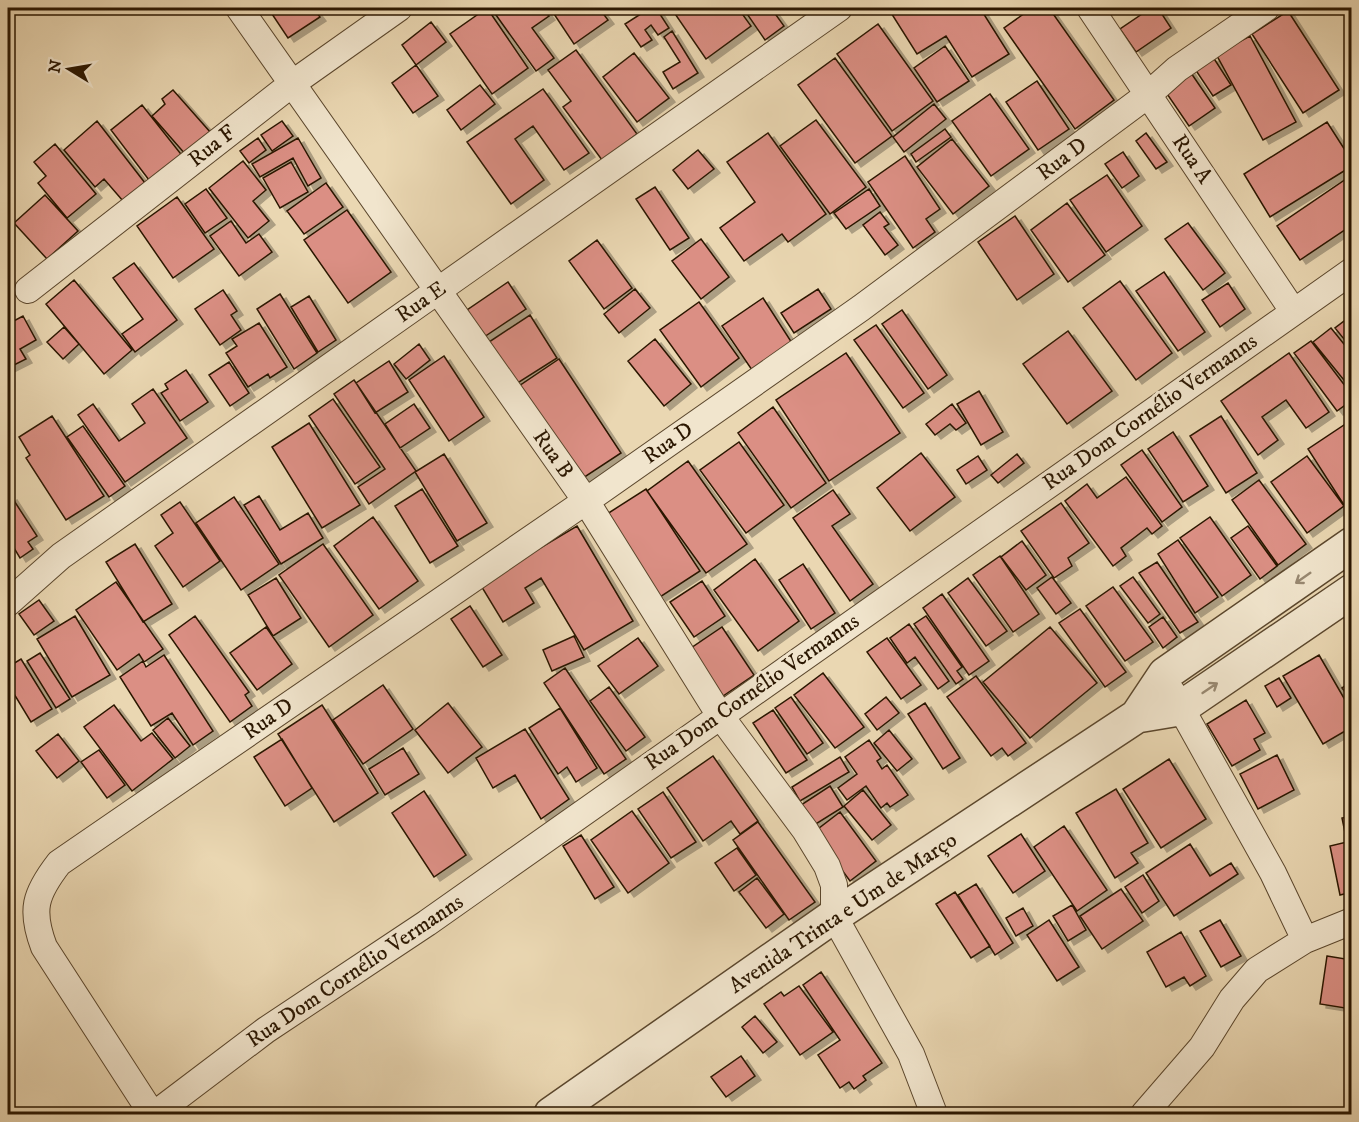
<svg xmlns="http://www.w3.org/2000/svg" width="1359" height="1122" font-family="'IM FELL DW Pica',serif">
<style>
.building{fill:#db8f84;stroke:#2b1701;stroke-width:1.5;filter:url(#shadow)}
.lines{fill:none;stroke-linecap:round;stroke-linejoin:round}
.minor-casing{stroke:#5b472d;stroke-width:28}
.tertiary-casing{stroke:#5b472d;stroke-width:36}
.minor{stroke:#f1e5cd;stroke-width:26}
.tertiary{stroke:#f1e5cd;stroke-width:33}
.oneway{stroke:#988871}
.labels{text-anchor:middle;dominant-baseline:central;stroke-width:6;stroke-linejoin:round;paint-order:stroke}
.street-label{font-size:22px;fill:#2b1701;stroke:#f1e5cd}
</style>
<defs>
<filter id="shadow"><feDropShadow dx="6" dy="4" stdDeviation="0" flood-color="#0004"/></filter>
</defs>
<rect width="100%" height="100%" fill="#ead7b2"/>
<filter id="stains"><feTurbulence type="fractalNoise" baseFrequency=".00333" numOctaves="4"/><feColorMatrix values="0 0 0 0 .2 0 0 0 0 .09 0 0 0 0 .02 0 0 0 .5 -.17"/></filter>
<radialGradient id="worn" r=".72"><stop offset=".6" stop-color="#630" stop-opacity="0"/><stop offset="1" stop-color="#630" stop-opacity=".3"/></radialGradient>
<!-- building -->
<path class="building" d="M268 8H313L320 17 288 38Z
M487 8 528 68 492 94 450 34Z
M491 8H543L549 16 532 28 554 58 536 71Z
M557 8H599L608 20 574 44 552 11Z
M650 8H656L669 28 658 35 651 25 645 30 652 40 641 47 625 24Z
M671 8H738L751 26 706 59Z
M743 8H771L784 26 765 40Z
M888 8H980L1009 54 972 77 946 36 917 54Z
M1032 8H1049L1114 100 1075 129 1004 28Z
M1151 8H1158L1171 28 1136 52 1120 29Z
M1288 11 1339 90 1303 113 1252 34Z
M431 22 446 42 416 65 402 45Z
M878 24 933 101 892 131 837 54Z
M672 31 698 73 673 89 663 72 680 62 664 37Z
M1250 36 1296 122 1263 140 1216 54Z
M945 46 969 81 937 102 914 68Z
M576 50 637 134 602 160 563 107 571 101 548 70Z
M634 53 669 98 637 122 603 77Z
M1213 57 1231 85 1213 96 1195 69Z
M835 58 892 136 855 163 798 85Z
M416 65 438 96 413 113 392 83Z
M1189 70 1215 108 1189 126 1163 88Z
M1037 81 1069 129 1038 150 1006 102Z
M480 85 495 104 461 130 447 110Z
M543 89 589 153 564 170 533 126 515 139 544 180 511 204 467 142Z
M173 90 211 133 186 155 152 116 165 104 162 99Z
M990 94 1029 149 991 176 952 121Z
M934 104 946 119 904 152 893 137Z
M142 105 184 158 149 180 111 130Z
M816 120 866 187 830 214 780 146Z
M97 121 145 183 123 201 104 179 95 187 64 150Z
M282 121 293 136 272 151 261 135Z
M1327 122 1352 161V166L1270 217 1244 174Z
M945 129 951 137 916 162 911 154Z
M768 133 826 214 788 242 782 234 744 261 720 228 755 202 727 162Z
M1146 133 1167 162 1156 169 1136 141Z
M258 138 266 150 249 163 240 151Z
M298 138 321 178 308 186 293 158 260 177 252 164Z
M952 139 989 186 953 214 917 167Z
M55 144 96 194 67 218 38 183 46 176 34 162Z
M698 150 714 169 688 189 673 170Z
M1123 152 1139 176 1122 188 1105 164Z
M905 156 940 209 926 219 935 232 913 248 868 182Z
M243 161 266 190 253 201 269 221 248 238 209 188Z
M291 162 308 192 280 208 263 178Z
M1107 175 1142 226 1106 252 1070 200Z
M1352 175V225L1300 260 1277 226Z
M326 183 343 207 304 234 287 211Z
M655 187 689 238 670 250 636 199Z
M206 189 227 218 205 233 185 204Z
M869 189 880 206 846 229 834 213Z
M45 195 78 231 47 259 14 223Z
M177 197 214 249 173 278 137 226Z
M1067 203 1105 255 1068 282 1031 230Z
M347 210 391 272 348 303 304 240Z
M880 212 889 224 884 227 898 245 885 255 863 225Z
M1015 216 1054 274 1017 300 978 242Z
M231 221 246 243 259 234 272 252 239 276 210 236Z
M1188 223 1225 273 1203 290 1165 239Z
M701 239 729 277 701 299 672 261Z
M597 240 632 288 604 309 569 261Z
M134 263 177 320 135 352 122 334 143 319 113 278Z
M1164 272 1205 332 1178 351 1136 291Z
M74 280 132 350 104 374 46 304Z
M1120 281 1172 353 1136 380 1083 308Z
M508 282 526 309 484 337 467 310Z
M1228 283 1245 309 1220 327 1202 300Z
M635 289 650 308 619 333 604 314Z
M818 289 831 309 794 333 781 313Z
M223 290 237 311 231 315 241 330 220 345 195 309Z
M280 294 317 353 294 369 257 309Z
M309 296 336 340 318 352 291 307Z
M763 298 792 343 752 370 722 326Z
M699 302 739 358 701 387 660 330Z
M902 310 947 375 928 389 882 324Z
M530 315 557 358 516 384 489 342Z
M1352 315V349L1335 328Z
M23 316 36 340 20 349 26 359 8 368V324Z
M259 323 287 367 270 378 268 374 248 387 226 353 237 346 232 339Z
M876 325 924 393 903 408 854 340Z
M64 327 79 344 63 359 47 342Z
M1331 328 1352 354V390L1313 342Z
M1068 331 1112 391 1067 424 1023 364Z
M655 339 691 384 664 406 628 361Z
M1311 341 1352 395V400L1337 411 1294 353Z
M419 344 430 360 406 379 394 364Z
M846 353 900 433 829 481 776 400Z
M1289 353 1329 412 1306 428 1286 400 1262 417 1278 440 1258 455 1221 401Z
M444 356 484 417 449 441 409 380Z
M559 359 621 453 577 482 516 388Z
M389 361 408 392 375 413 356 383Z
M229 362 249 393 230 406 209 375Z
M186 370 208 402 180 421 161 393 168 389 165 384Z
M354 380 416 471 369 504 358 487 385 469 334 394Z
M153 389 187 438 125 482 78 415 93 404 119 441 145 423 132 404Z
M979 391 1003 432 981 445 957 404Z
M333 399 380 467 355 484 309 416Z
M414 404 430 428 400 448 385 424Z
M952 404 966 423 956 430 950 424 935 435 926 424Z
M773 407 826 483 791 508 738 433Z
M52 416 104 496 66 520 26 458 30 455 19 437Z
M1221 416 1257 473 1226 493 1190 436Z
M309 423 360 505 322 528 272 447Z
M1347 423 1352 430V500L1344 505 1308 449Z
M83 426 125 486 109 497 67 437Z
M1173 432 1208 486 1183 502 1148 449Z
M739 442 784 505 746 533 700 470Z
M1142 450 1182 507 1162 522 1121 465Z
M921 453 955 497 910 531 877 488Z
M444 454 487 523 457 541 415 472Z
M1017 454 1024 463 998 483 991 475Z
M978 456 987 470 966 484 957 470Z
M1307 456 1344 506 1307 533 1271 482Z
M688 461 747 544 706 573 647 491Z
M1126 477 1162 526 1152 534 1147 528 1121 548 1126 556 1113 566 1065 501 1087 484 1097 498Z
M1259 480 1306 544 1278 565 1232 500Z
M422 489 458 546 430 563 395 506Z
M646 489 700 571 660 597 607 514Z
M833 490 850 514 832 526 873 584 850 601 793 518Z
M11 496 37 536 28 542 33 549 20 558 8 538V498Z
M259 496 280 530 308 513 323 538 281 564 244 505Z
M234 497 279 564 241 590 196 523Z
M180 502 220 561 183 587 155 546 173 533 161 515Z
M1061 503 1089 543 1068 558 1072 566 1054 578 1021 531Z
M373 517 418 581 379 609 334 546Z
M1210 517 1251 575 1222 596 1180 538Z
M577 526 633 621 584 650 541 578 525 588 534 603 503 622 480 584Z
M1248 526 1277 566 1260 579 1231 538Z
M1178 540 1218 597 1195 613 1158 554Z
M1022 541 1046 575 1026 590 1001 557Z
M135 544 172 604 143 622 106 562Z
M323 544 373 615 329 647 279 575Z
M1000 556 1039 614 1013 632 973 575Z
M755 559 799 621 758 651 714 590Z
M1157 562 1198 622 1180 633 1139 573Z
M803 564 835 613 811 629 779 580Z
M1052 577 1071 603 1056 614 1037 588Z
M1133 577 1160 614 1148 623 1120 586Z
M276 578 301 618 273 636 248 595Z
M968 578 1007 631 986 646 948 593Z
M702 581 725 616 694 637 670 602Z
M116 582 163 649 144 662 139 654 117 670 76 610Z
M1113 587 1153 642 1125 661 1086 606Z
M942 594 989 661 969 675 923 608Z
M39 600 54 621 34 635 19 614Z
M470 606 502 655 483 667 451 619Z
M1080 609 1126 672 1105 687 1059 623Z
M75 616 110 675 72 697 37 639Z
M195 616 249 692 245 695 252 706 230 722 169 635Z
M926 616 962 667 957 671 963 679 956 684 914 624Z
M1163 617 1177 637 1163 648 1149 627Z
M909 624 949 681 938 689 915 657 907 663 890 638Z
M266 627 292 664 257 690 230 653Z
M722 627 754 675 723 696 691 648Z
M1050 627 1097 683 1030 738 983 682Z
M574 636 584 657 552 671 543 650Z
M638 638 658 666 619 694 598 666Z
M887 638 921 685 901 699 867 652Z
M40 653 70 699 56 708 27 661Z
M164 655 213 731 193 745 172 713 151 726 120 677 143 661 146 667Z
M1319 655 1352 712V727L1323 744 1283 676Z
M21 659 52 709 31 722 8 684V667Z
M565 668 626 759 604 774 544 683Z
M823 673 864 727 835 748 794 695Z
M976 676 1026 743 1008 756 1002 748 991 756 947 697Z
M1279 678 1291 698 1277 707 1265 686Z
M1352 681V701L1342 688Z
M383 685 413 729 363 764 333 720Z
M609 687 645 737 626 751 590 701Z
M791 697 823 743 807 754 775 708Z
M886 697 899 713 877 730 865 714Z
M1246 700 1265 733 1254 739 1260 750 1232 766 1207 724Z
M448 703 482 747 448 773 415 730Z
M925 703 960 758 943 769 908 714Z
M114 705 141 741 152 733 173 759 132 791 84 727Z
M322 705 378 793 334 822 278 734Z
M560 708 597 768 576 782 567 767 558 774 529 728Z
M773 710 807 760 786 773 753 723Z
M168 718 190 746 175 758 153 730Z
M525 729 569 799 541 819 515 775 493 788 476 758Z
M889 730 912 759 897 771 874 743Z
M58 734 79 761 57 778 36 751Z
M282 739 312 788 285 806 254 757Z
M869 740 881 758 877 761 882 769 887 765 908 795 890 807 887 803 881 808 866 786 847 800 838 788 857 774 845 757Z
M403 748 419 774 385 795 369 769Z
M99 750 125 785 107 798 81 762Z
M1277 755 1294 790 1258 809 1240 774Z
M713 756 758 821 740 834 731 821 703 841 667 788Z
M840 757 849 772 800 801 792 787Z
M1169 759 1206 819 1161 848 1123 789Z
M830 786 843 807 811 827 798 807Z
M1116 789 1148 843 1131 853 1138 863 1115 878 1076 813Z
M863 790 891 825 872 840 844 806Z
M424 791 466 855 434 877 392 813Z
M663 792 696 842 671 858 638 809Z
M632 811 669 863 628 893 591 840Z
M840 812 876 861 850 881 814 832Z
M1352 816V892L1340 895 1330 846 1347 842 1342 818Z
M758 822 815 902 789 920 733 840Z
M1064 826 1107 890 1077 911 1034 847Z
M1021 834 1045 871 1013 893 988 856Z
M581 835 614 887 595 899 563 846Z
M1190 844 1210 876 1231 863 1238 874 1174 916 1146 873Z
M737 848 756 875 734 891 715 863Z
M1143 875 1159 901 1142 913 1125 887Z
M757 878 784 914 766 928 739 892Z
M976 884 1013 943 995 955 958 895Z
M1121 889 1143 921 1102 949 1080 916Z
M955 892 990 946 971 958 936 904Z
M1072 905 1086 930 1068 941 1053 916Z
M1023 908 1033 926 1016 936 1006 918Z
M1049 920 1079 967 1057 981 1027 935Z
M1220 920 1241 956 1221 967 1200 931Z
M1181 932 1206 976 1190 986 1184 977 1166 987 1147 952Z
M1327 956 1352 960 1345 1008 1320 1004Z
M821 972 882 1063 863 1076 866 1080 854 1089 849 1082 840 1088 818 1055 840 1040 803 985Z
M799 986 833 1032 800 1055 764 1004 781 992 784 996Z
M755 1016 777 1042 763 1053 742 1027Z
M741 1056 755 1076 726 1097 711 1077Z"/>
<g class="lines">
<!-- minor casing -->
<g class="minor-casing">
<path id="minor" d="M239 8 586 501 719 714 805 830 827 866 834 885V916L911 1054 934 1114
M1090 8 1293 311
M28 290 293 83 399 8
M8 603 61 556 839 8
M1172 692 1273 873 1305 940
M152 1114 44 947C30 910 35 894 59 863L586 501 861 308 1149 94 1177 69 1266 8
M155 1114 266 1030 427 923 1352 271
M1144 1114 1202 1047 1232 999 1257 970 1305 940 1352 921"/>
</g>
<!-- tertiary casing -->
<g class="tertiary-casing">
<path id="tertiary" d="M1137 716 1165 674 1352 544
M551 1114 834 916 1137 716 1179 709 1352 591"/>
</g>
<!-- minor -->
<use href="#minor" class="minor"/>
<!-- tertiary -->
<use href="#tertiary" class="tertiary"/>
</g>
<!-- one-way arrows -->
<defs><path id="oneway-shaft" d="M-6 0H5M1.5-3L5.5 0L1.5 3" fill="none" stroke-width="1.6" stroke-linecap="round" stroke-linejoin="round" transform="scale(1.5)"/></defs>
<g class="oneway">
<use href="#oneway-shaft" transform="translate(1303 578) rotate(145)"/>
<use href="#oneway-shaft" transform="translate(1210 688) rotate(-34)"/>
</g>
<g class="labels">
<!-- street labels -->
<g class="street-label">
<text transform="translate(212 146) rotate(-38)">Rua F</text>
<text transform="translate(1062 159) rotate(-37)">Rua D</text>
<text transform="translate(1192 159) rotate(56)">Rua A</text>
<text transform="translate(421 302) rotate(-35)">Rua E</text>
<text transform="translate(1150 412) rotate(-35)">Rua Dom Cornélio Vermanns</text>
<text transform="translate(668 443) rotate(-35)">Rua D</text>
<text transform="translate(553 454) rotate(55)">Rua B</text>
<text transform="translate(752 692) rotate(-35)">Rua Dom Cornélio Vermanns</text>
<text transform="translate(268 719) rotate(-35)">Rua D</text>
<text transform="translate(843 913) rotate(-34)">Avenida Trinta e Um de Março</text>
<text transform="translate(355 971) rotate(-34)">Rua Dom Cornélio Vermanns</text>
</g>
</g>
<!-- margin -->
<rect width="1359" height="1122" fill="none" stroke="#ead7b2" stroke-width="30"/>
<rect x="9" y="9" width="1341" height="1104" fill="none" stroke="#2b1701" stroke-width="3"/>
<rect x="15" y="15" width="1329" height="1092" fill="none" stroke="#2b1701" stroke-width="1.5"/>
<!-- north arrow -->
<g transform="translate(69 69) rotate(281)" stroke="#f1e5cd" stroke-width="4.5" paint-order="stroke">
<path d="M0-4.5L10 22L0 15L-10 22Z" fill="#2b1701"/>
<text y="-9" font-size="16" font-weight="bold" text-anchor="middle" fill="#2b1701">N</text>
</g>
<rect width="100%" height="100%" filter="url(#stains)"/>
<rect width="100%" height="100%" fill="url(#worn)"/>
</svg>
